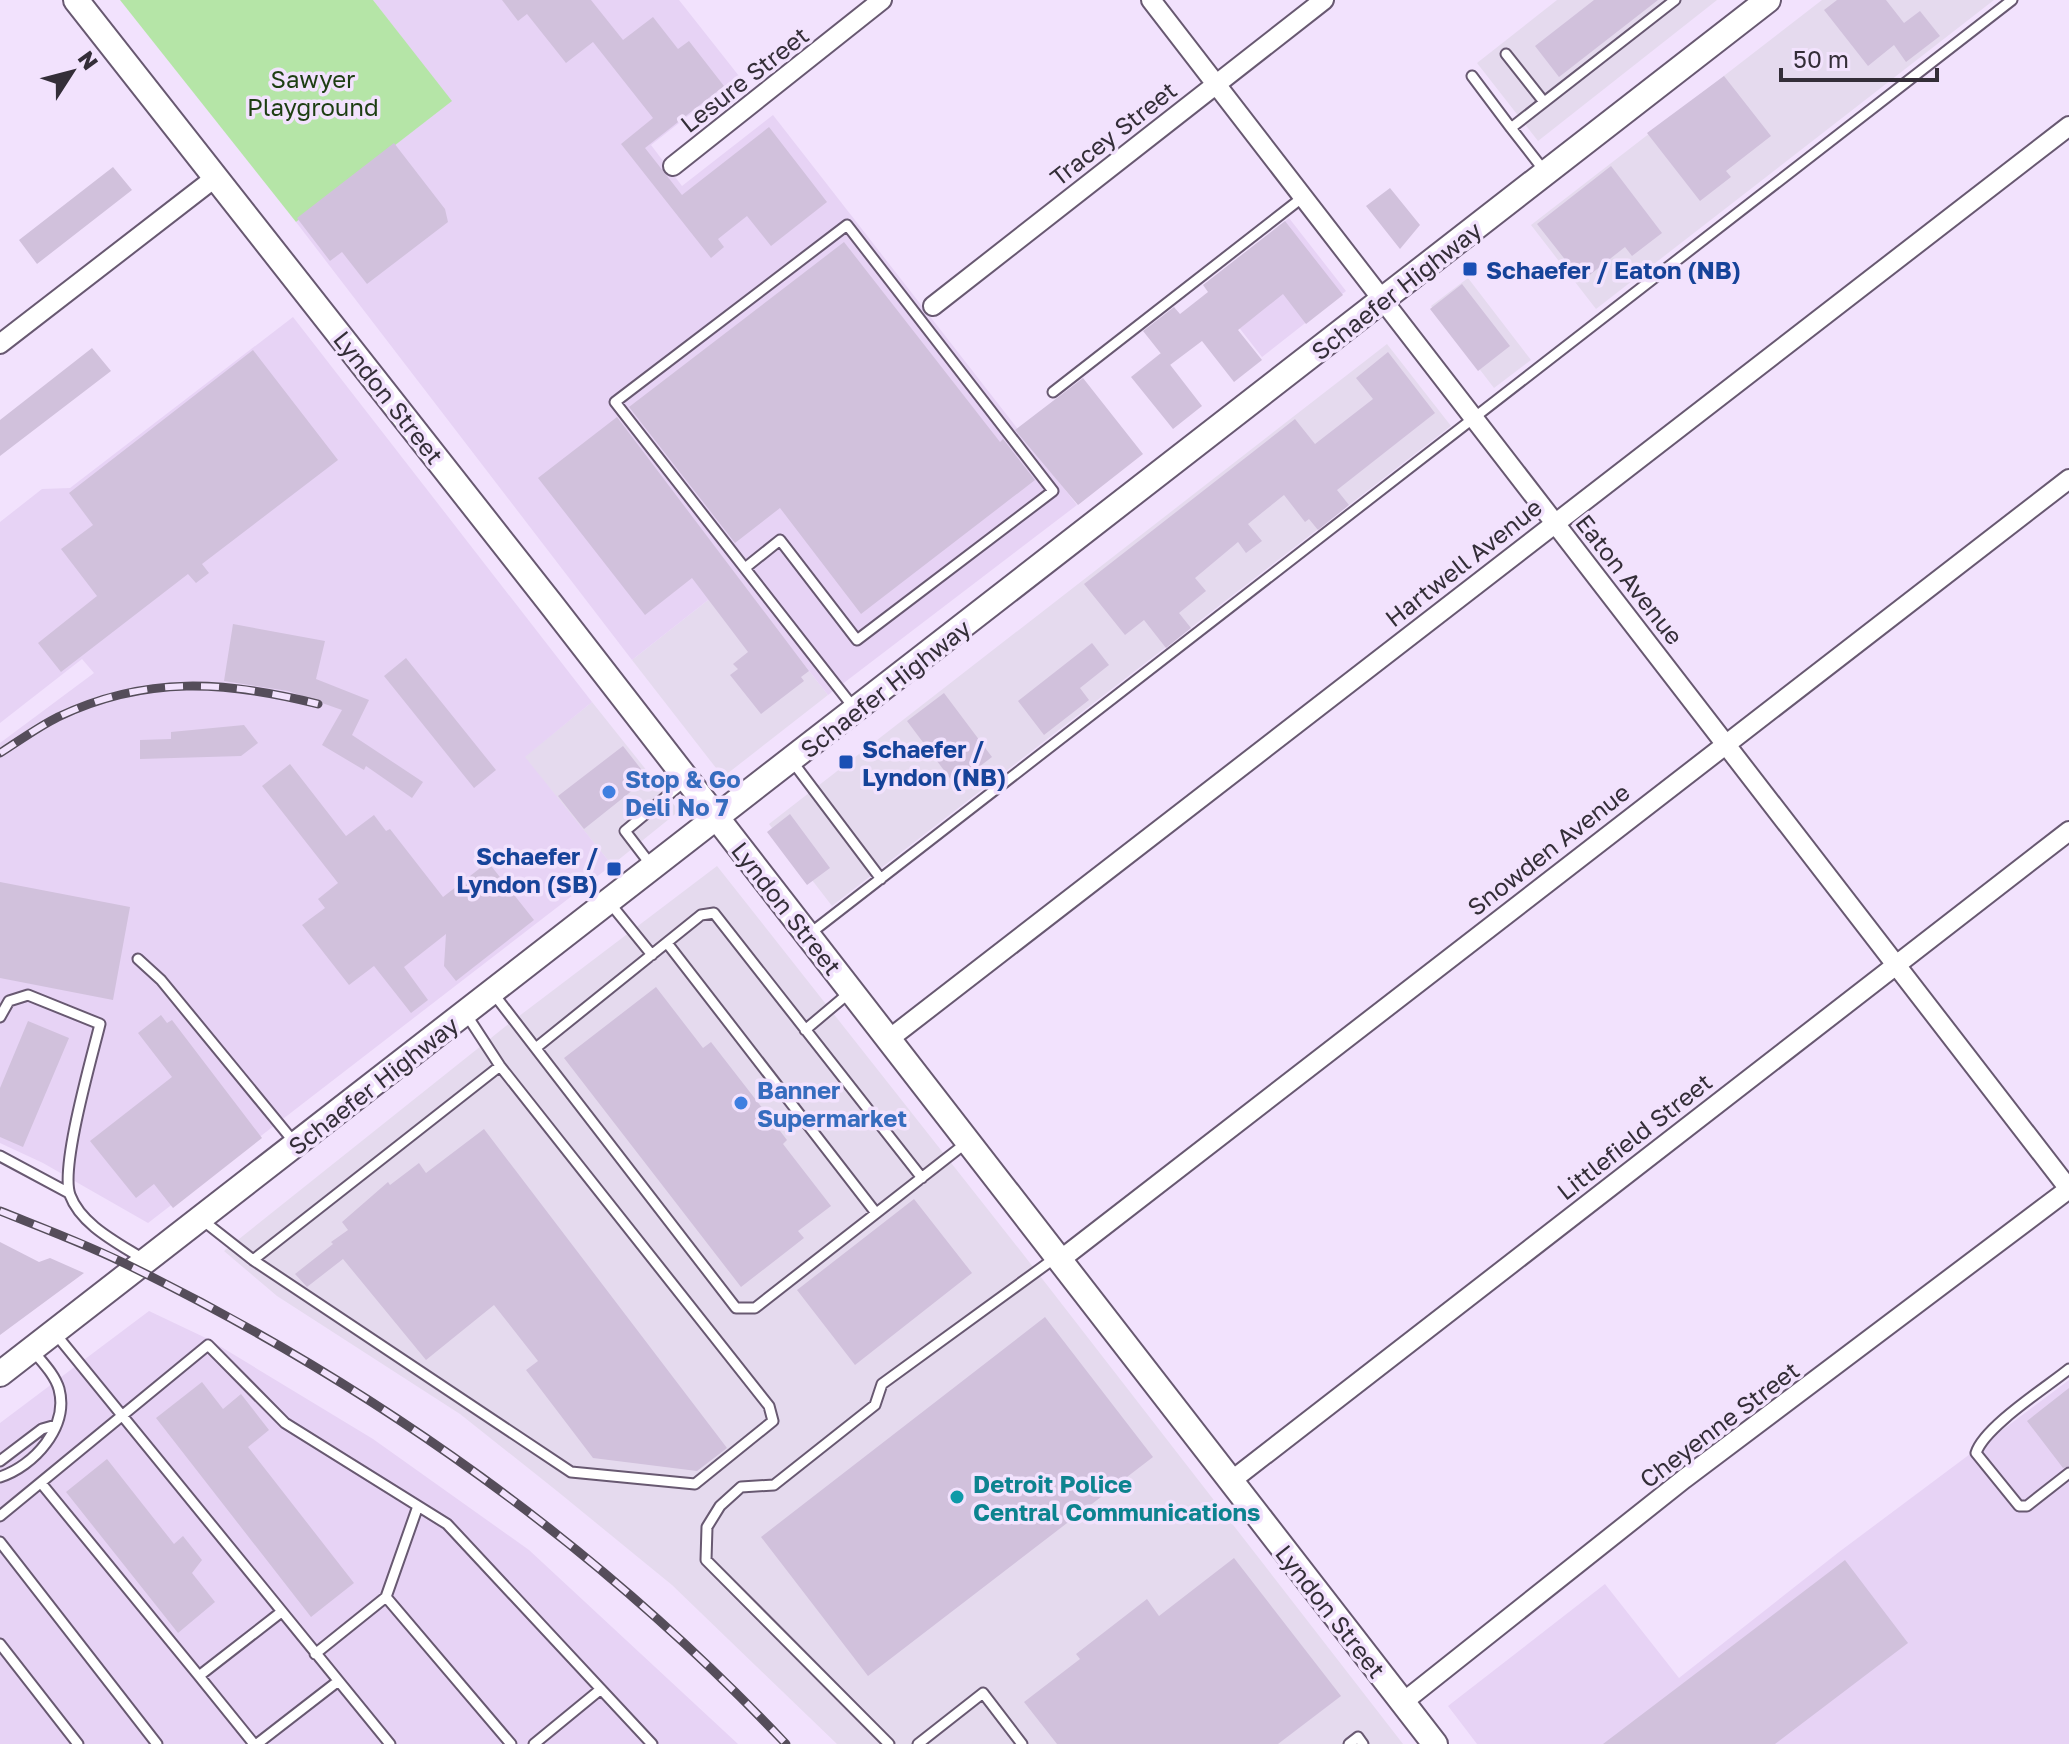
<svg xmlns="http://www.w3.org/2000/svg" width="2069" height="1744" font-family="'Golos Text',sans-serif">
<style>
.commercial{fill:#e5daee}
.built{fill:#e7d3f5}
.green{fill:#b5e5a7}
.building{fill:#d1c1dc}
.lines{fill:none;stroke-linecap:round;stroke-linejoin:round}
.service-casing{stroke:#685971;stroke-width:13}
.minor-casing{stroke:#685971;stroke-width:22}
.tertiary-casing{stroke:#685971;stroke-width:28}
.service{stroke:#fff;stroke-width:9}
.minor{stroke:#fff;stroke-width:18}
.tertiary{stroke:#fff;stroke-width:24}
.rail-casing{stroke:#554d5a;stroke-width:9}
.rail{stroke:#f2e2fd;stroke-width:6;stroke-dasharray:18;stroke-linecap:butt}
.transit-dot{fill:#1a4fb4;stroke:#f2e2fd;stroke-width:3}
.shop-dot{fill:#3f7fe0;stroke:#f2e2fd;stroke-width:3}
.culture-dot{fill:#0f9aa8;stroke:#f2e2fd;stroke-width:3}
.labels{text-anchor:middle;dominant-baseline:central;stroke-width:7;stroke-linejoin:round;paint-order:stroke}
.park-label{font-size:24px;fill:#1d3e12;stroke:#f2e2fd}
.street-label{font-size:24px;fill:#342e38;stroke:#f2e2fd}
.transit-label{font-size:24px;font-weight:bold;fill:#164399;stroke:#f2e2fd;text-anchor:start}
.shop-label{font-size:24px;font-weight:bold;fill:#366cbe;stroke:#f2e2fd;text-anchor:start}
.culture-label{font-size:24px;font-weight:bold;fill:#0d838f;stroke:#f2e2fd;text-anchor:start}
</style>
<rect width="100%" height="100%" fill="#f2e2fd"/>
<!-- commercial -->
<path class="commercial" d="M1557 0H1717L1538 141 1477 63Z
M1822 0H1994L1596 309 1531 225Z
M1468 278 1531 360 1494 388 1431 306Z
M1387 344 1451 426 832 906 769 824Z
M736 578 828 695 723 777 632 660Z
M592 702 679 811 612 865 524 757Z
M717 866 1023 1254 1403 1744H837L672 1585 557 1491 460 1414 277 1296 224 1251 506 1026Z"/>
<!-- built -->
<path class="built" d="M373 0H679L739 76 651 145 682 186 773 115 1077 505 828 695 736 578 632 660 296 222 451 101Z
M1289 218 1346 291 1262 357 1205 284Z
M293 317 592 702 525 757 612 865 148 1223 43 1163 0 1143V743L94 673 82 659 0 723V522L42 489 70 488Z
M149 1311 208 1339 373 1439 529 1550 738 1744H0V1423Z
M2069 1380V1744H1477L1448 1706 1605 1584 1679 1678 1839 1552Z"/>
<!-- green -->
<path class="green" d="M120 0H373L452 101 296 222Z"/>
<!-- building -->
<path class="building" d="M502 0H591L623 40 653 17 678 49 689 41 724 86 645 148 682 195 769 127 827 202 771 246 747 216 718 239 724 247 711 258 621 144 653 118 593 42 566 63 527 14 518 21Z
M1594 0H1658L1559 77 1535 46Z
M1837 0H1886L1904 23 1920 11 1940 36 1906 62 1894 45 1868 66 1824 10Z
M1724 76 1771 136 1726 171 1731 177 1700 201 1647 133Z
M394 143 445 209 448 222 367 284 342 252 330 261 297 218Z
M1611 166 1662 233 1632 256 1625 247 1582 281 1537 224Z
M113 167 132 190 37 264 19 240Z
M1390 188 1420 225 1400 249 1366 206Z
M1285 221 1343 295 1306 324 1283 294 1238 330 1262 360 1234 382 1202 341 1170 365 1143 331 1174 307 1180 314 1208 292 1203 285Z
M844 242 1000 442 1003 439 1035 480 861 614 780 508 735 543 629 407Z
M1462 284 1510 346 1478 371 1430 309Z
M92 348 111 371 0 456V420Z
M253 350 338 460 202 564 209 573 196 583 188 574 61 672 38 643 97 596 61 549 93 525 69 493Z
M1388 352 1435 413 1337 490 1349 505 1318 530 1309 519 1305 522 1284 495 1248 524 1262 541 1246 553 1238 542 1195 578 1206 591 1179 613 1191 628 1166 648 1144 620 1125 635 1084 584 1295 419 1315 444 1373 399 1356 378Z
M1161 353 1202 406 1173 429 1131 377Z
M1083 378 1143 454 1078 505 1015 430Z
M617 417 809 671 801 677 804 681 761 714 730 675 738 669 733 664 748 652 692 578 645 615 538 478Z
M233 624 325 641 316 679 369 700 352 735 423 782 412 798 366 766 364 770 322 745 342 710 288 691 224 681Z
M1092 643 1109 665 1080 688 1089 700 1044 735 1018 701Z
M406 658 496 770 474 788 384 676Z
M944 693 992 757 955 785 907 721Z
M244 725 258 743 241 756 140 759V740L171 739V732Z
M623 746 648 778 584 829 558 796Z
M290 764 346 836 374 815 386 831 390 829 443 897 488 862 534 920 456 981 444 966 446 934 404 967 428 1000 411 1013 374 966 349 985 302 925 325 908 318 899 338 883 262 786Z
M790 814 830 868 807 885 767 832Z
M0 882 130 907 113 1000 0 978Z
M656 987 703 1048 711 1042 787 1140 783 1144 831 1206 798 1231 804 1238 741 1287 564 1058Z
M161 1015 167 1023 172 1020 262 1138 173 1208 154 1184 136 1198 90 1141 172 1077 138 1033Z
M28 1021 69 1038 23 1147 0 1137V1088Z
M484 1129 727 1448 697 1471 593 1458 526 1370 538 1361 494 1305 426 1360 343 1259 307 1287 295 1274 333 1244 331 1242 348 1230 342 1222 388 1182 390 1185 419 1163 426 1173Z
M914 1199 972 1273 855 1365 797 1290Z
M0 1242 39 1262 50 1258 84 1273 0 1335Z
M1045 1317 1153 1457 868 1676 761 1537Z
M202 1382 223 1409 241 1394 269 1430 248 1447 354 1583 311 1617 156 1418Z
M2069 1388V1466L2063 1468 2027 1421Z
M107 1459 174 1544 183 1536 202 1560 192 1573 215 1602 178 1633 66 1492Z
M1234 1558 1341 1696 1278 1744H1057L1024 1702 1080 1659 1076 1654 1147 1599 1159 1616Z
M1845 1560 1908 1643 1775 1744H1603Z"/>
<g class="lines">
<!-- service casing -->
<g class="service-casing">
<path id="service" d="M1506 54 1544 102
M1472 76 1511 128
M1546 173 1511 128 1675 0
M1053 392 1303 197
M745 568 780 540 857 640 1053 491 847 225 615 402 854 708
M792 761 881 879
M651 865 625 831 685 781
M609 902 652 955
M808 935 2012 0
M667 943 876 1213
M138 959 161 980 294 1142
M493 993 736 1308H755L966 1143
M0 1017 9 1001 28 995 100 1024C92 1057 60 1167 70 1195 81 1225 118 1243 143 1259
M805 1030 849 993
M537 1047 701 915 714 913 922 1178
M0 1156 69 1193
M201 1219 253 1260 571 1472 695 1484 773 1421 769 1406 500 1066 466 1014
M253 1260 500 1066
M54 1332 390 1744
M2069 1369C2047 1387 1984 1427 1976 1453L2019 1506H2027L2069 1473
M0 1461 42 1429 56 1425
M0 1477C34 1466 69 1427 59 1389 55 1375 43 1363 34 1352
M41 1483 199 1676 280 1613
M418 1506 386 1597 511 1744
M0 1516 208 1345 285 1423 447 1524 652 1744
M0 1542 157 1744
M0 1644 78 1744
M315 1654 386 1597
M199 1676 254 1744
M257 1744 337 1682
M534 1744 601 1689
M889 1744 706 1560 707 1527 720 1506 741 1487 774 1485 875 1405 882 1384 1055 1258
M918 1744 983 1693 1022 1744
M1349 1744 1358 1737 1363 1744"/>
</g>
<!-- minor casing -->
<g class="minor-casing">
<path id="minor" d="M1151 0 2069 1189
M673 166 882 0
M933 306 1324 0
M0 344 216 177
M889 1039 2069 126
M1060 1260 2069 479
M1231 1481 2069 831
M1402 1703 1684 1479 2069 1189"/>
</g>
<!-- tertiary casing -->
<g class="tertiary-casing">
<path id="tertiary" d="M76 0 551 604 1435 1744
M0 1374 1768 0"/>
</g>
<!-- service -->
<use href="#service" class="service"/>
<!-- minor -->
<use href="#minor" class="minor"/>
<!-- tertiary -->
<use href="#tertiary" class="tertiary"/>
<!-- rail casing -->
<g class="rail-casing">
<path id="rail" d="M0 753C19 741 38 727 58 717 146 675 226 681 318 704
M0 1211C45 1229 91 1246 134 1268 376 1387 600 1547 786 1744"/>
</g>
<!-- rail -->
<use href="#rail" class="rail"/>
</g>
<!-- markers -->
<g class="transit-dot">
<rect x="1462" y="261" width="16" height="16" rx="4"/>
<rect x="838" y="754" width="16" height="16" rx="4"/>
<rect x="606" y="861" width="16" height="16" rx="4"/>
</g>
<g class="shop-dot">
<circle cx="609" cy="792" r="8"/>
<circle cx="741" cy="1103" r="8"/>
</g>
<circle class="culture-dot" cx="957" cy="1497" r="8"/>
<g class="labels">
<!-- park labels -->
<g class="park-label">
<text x="313" y="78">Sawyer<tspan x="313" dy="28">Playground</tspan></text>
</g>
<!-- street labels -->
<g class="street-label">
<text transform="translate(744 79) rotate(-38)">Lesure Street</text>
<text transform="translate(1113 133) rotate(-38)">Tracey Street</text>
<text transform="translate(1396 290) rotate(-38)">Schaefer Highway</text>
<text transform="translate(389 397) rotate(52)">Lyndon Street</text>
<text transform="translate(1463 562) rotate(-38)">Hartwell Avenue</text>
<text transform="translate(1630 579) rotate(52)">Eaton Avenue</text>
<text transform="translate(885 688) rotate(-38)">Schaefer Highway</text>
<text transform="translate(1548 849) rotate(-38)">Snowden Avenue</text>
<text transform="translate(787 908) rotate(52)">Lyndon Street</text>
<text transform="translate(373 1085) rotate(-38)">Schaefer Highway</text>
<text transform="translate(1634 1136) rotate(-38)">Littlefield Street</text>
<text transform="translate(1719 1424) rotate(-37)">Cheyenne Street</text>
<text transform="translate(1331 1611) rotate(52)">Lyndon Street</text>
</g>
<!-- transit labels -->
<g class="transit-label">
<text x="1486" y="269">Schaefer / Eaton (NB)</text>
<text x="862" y="748">Schaefer /<tspan x="862" dy="28">Lyndon (NB)</tspan></text>
<text x="598" y="855" text-anchor="end">Schaefer /<tspan x="598" dy="28">Lyndon (SB)</tspan></text>
</g>
<!-- shop labels -->
<g class="shop-label">
<text x="625" y="778">Stop &amp; Go<tspan x="625" dy="28">Deli No 7</tspan></text>
<text x="757" y="1089">Banner<tspan x="757" dy="28">Supermarket</tspan></text>
</g>
<!-- culture labels -->
<g class="culture-label">
<text x="973" y="1483">Detroit Police<tspan x="973" dy="28">Central Communications</tspan></text>
</g>
</g>
<!-- north arrow -->
<g transform="translate(72 72) rotate(54)" stroke="#f2e2fd" stroke-width="6" paint-order="stroke">
<path d="M0-6L14 30L0 20L-14 30Z" fill="#342e38"/>
<text y="-12" font-size="22" font-weight="bold" text-anchor="middle" fill="#342e38">N</text>
</g>
<!-- scale -->
<path d="M1781 68v12h156v-12" fill="none" stroke="#342e38" stroke-width="4"/>
<text x="1793" y="68" font-size="24" fill="#342e38" stroke="#f2e2fd" stroke-width="6" paint-order="stroke">50 m</text>
</svg>
